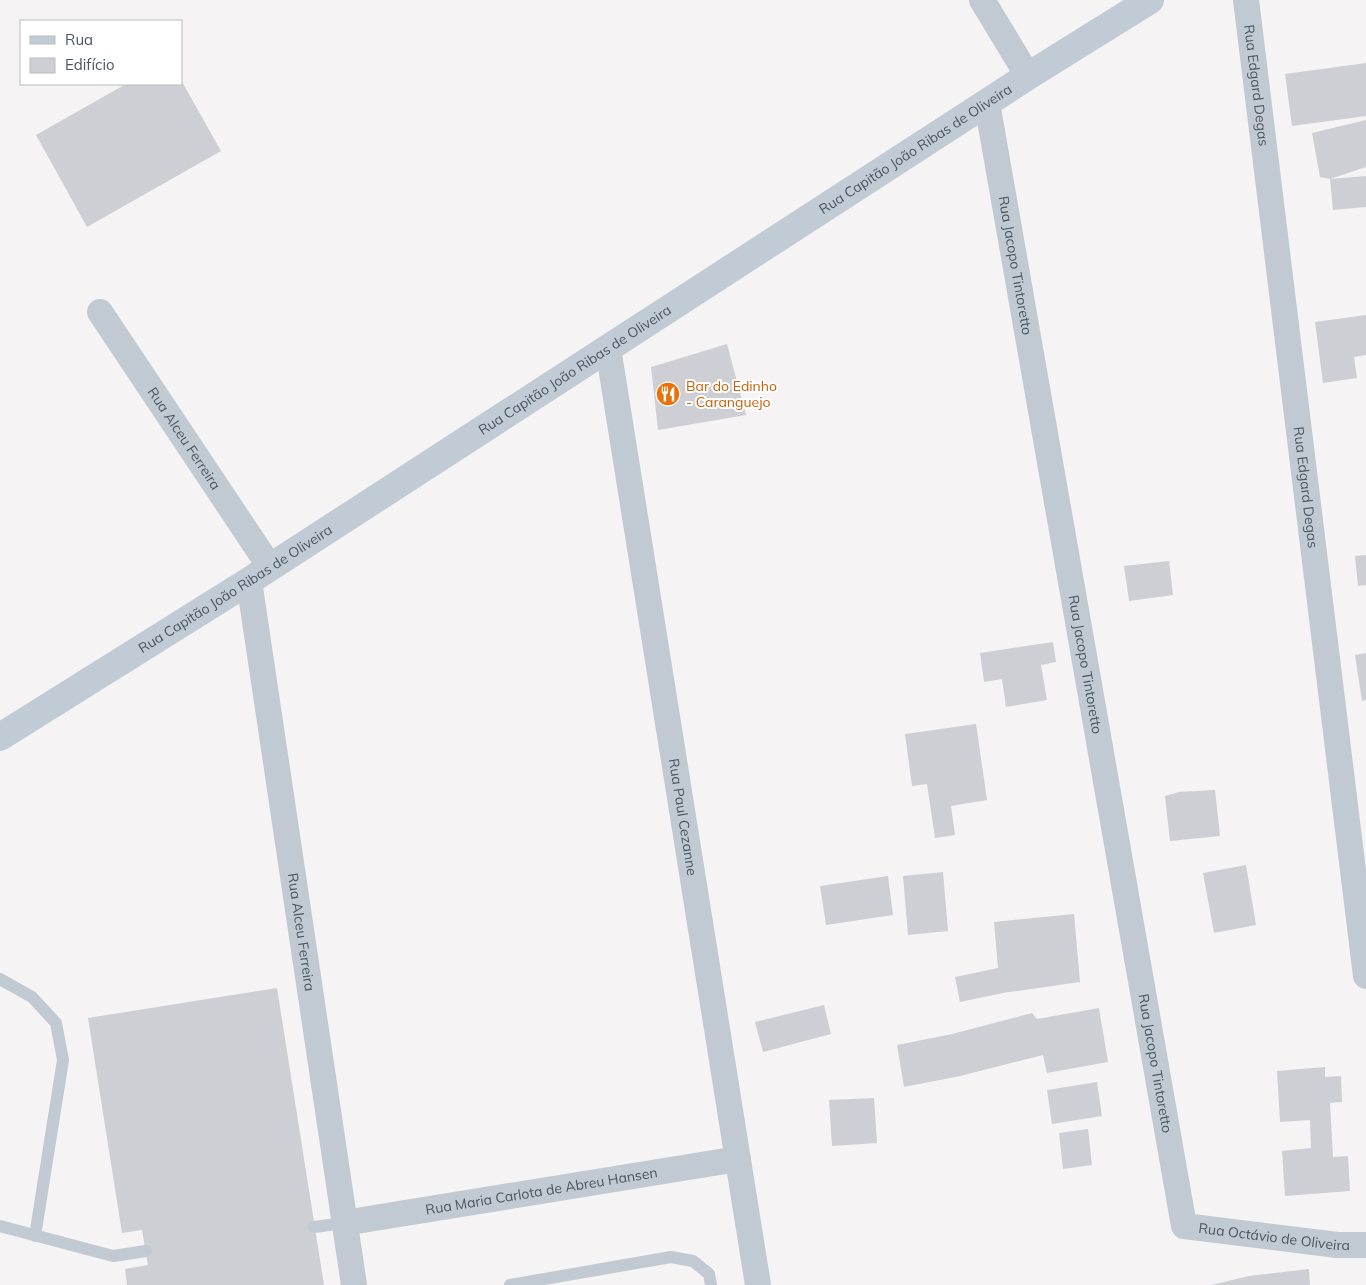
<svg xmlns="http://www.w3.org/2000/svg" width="1366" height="1285" font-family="Mulish,sans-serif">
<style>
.building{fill:#cdcfd5}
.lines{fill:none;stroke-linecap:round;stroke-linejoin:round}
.lane{stroke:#c1cad2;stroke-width:12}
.street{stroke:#c1cad2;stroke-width:26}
.secondary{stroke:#c1cbd6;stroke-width:28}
.labels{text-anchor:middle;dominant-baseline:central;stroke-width:4;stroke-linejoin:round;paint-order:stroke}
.street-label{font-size:14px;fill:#4a5661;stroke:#fff}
.food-label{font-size:14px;fill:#c56008;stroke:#fff;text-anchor:start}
</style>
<rect width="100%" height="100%" fill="#f5f3f3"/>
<!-- building -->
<path class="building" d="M1366 63V116L1292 126 1285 74Z
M181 80 221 151 87 227 36 135 126 84H181Z
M1366 120V167L1330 179 1366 176V207L1333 210 1330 179 1320 177 1312 133Z
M1366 315V355L1354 357 1357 378 1323 383 1315 322Z
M727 344 746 415 658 430 651 367Z
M1366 555V585L1358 586 1355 556Z
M1169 561 1173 595 1129 601 1124 566Z
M1053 642 1056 662 1041 665 1047 700 1006 707 1002 679 984 682 980 653Z
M1366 653V700L1362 701 1355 655Z
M976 724 987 800 951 806 955 835 935 838 927 784 912 786 905 734Z
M1215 790 1220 836 1170 841 1165 796 1179 792Z
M1246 865 1256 925 1214 933 1203 873Z
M943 872 948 931 908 935 903 876Z
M888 876 893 915 826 925 820 886Z
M1074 914 1080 982 1003 993 960 1002 955 977 998 968 994 922Z
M277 988 324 1285H127L125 1269 148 1265 142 1230 122 1233 88 1018Z
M824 1005 831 1034 763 1052 755 1022Z
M1099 1008 1108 1062 1047 1073 1043 1055 960 1076 904 1087 897 1045 952 1034 1032 1013 1037 1019Z
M1325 1067V1077L1341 1076 1342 1102 1330 1103 1333 1157 1348 1156 1350 1191 1285 1196 1282 1151 1311 1148 1310 1120 1280 1122 1277 1071Z
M1097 1082 1102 1116 1052 1124 1047 1090Z
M874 1098 877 1143 832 1146 829 1100Z
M1088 1129 1092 1165 1063 1169 1059 1133Z
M1309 1269 1310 1285H1211L1249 1276Z"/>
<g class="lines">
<!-- lane -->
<path class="lane" d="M0 979 32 997 56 1023 63 1060 35 1236
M0 1226 113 1256 146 1251
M314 1227 344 1223
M510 1285 671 1257 693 1261 709 1274 711 1285"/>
<!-- street -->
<g class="street">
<path d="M982 0 1028 76"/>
<path id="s1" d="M1246 0 1366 976"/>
<path id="s2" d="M987 103 1184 1226 1337 1245H1366"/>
<path id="s3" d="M100 312 270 567"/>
<path id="s4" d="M608 348 758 1285"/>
<path id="s5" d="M249 581 354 1285"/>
<path id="s6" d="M344 1223 738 1159"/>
</g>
<!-- secondary -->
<path class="secondary" id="s7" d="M0 737 249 581 1028 76 1150 0"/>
</g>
<!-- icons -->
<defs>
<g id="restaurant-disc" transform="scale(1.25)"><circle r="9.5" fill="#e8710a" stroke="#fff"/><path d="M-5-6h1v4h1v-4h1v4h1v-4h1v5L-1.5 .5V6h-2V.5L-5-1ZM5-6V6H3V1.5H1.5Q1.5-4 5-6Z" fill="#fff"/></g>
</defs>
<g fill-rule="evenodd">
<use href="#restaurant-disc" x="668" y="394"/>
</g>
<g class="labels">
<!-- street labels -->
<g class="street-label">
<text stroke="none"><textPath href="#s1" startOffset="86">Rua Edgard Degas</textPath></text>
<text stroke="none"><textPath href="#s7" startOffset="1088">Rua Capitão João Ribas de Oliveira</textPath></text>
<text stroke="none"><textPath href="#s2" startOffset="165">Rua Jacopo Tintoretto</textPath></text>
<text stroke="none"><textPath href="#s7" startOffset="682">Rua Capitão João Ribas de Oliveira</textPath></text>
<text stroke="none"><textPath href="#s3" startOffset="152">Rua Alceu Ferreira</textPath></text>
<text stroke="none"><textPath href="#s1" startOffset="491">Rua Edgard Degas</textPath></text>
<text stroke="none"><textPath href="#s7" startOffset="278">Rua Capitão João Ribas de Oliveira</textPath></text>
<text stroke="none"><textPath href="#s2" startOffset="570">Rua Jacopo Tintoretto</textPath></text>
<text stroke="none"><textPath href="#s4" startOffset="475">Rua Paul Cezanne</textPath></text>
<text stroke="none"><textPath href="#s5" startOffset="355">Rua Alceu Ferreira</textPath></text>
<text stroke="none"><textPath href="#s2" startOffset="975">Rua Jacopo Tintoretto</textPath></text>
<text stroke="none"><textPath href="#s6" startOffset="200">Rua Maria Carlota de Abreu Hansen</textPath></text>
<text stroke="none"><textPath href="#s2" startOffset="1231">Rua Octávio de Oliveira</textPath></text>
</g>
<!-- food labels -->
<g class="food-label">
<text x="686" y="386">Bar do Edinho<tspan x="686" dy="16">- Caranguejo</tspan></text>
</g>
</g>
<!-- legend -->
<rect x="20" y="20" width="162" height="65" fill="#ffffff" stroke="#b7bbc0"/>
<rect x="30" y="36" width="25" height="8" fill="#c1cbd6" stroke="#b7bbc0"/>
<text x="65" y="45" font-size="15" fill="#4a5661">Rua</text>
<rect x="30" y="58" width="25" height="15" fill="#cdcfd5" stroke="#b7bbc0"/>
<text x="65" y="70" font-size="15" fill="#4a5661">Edifício</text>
</svg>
